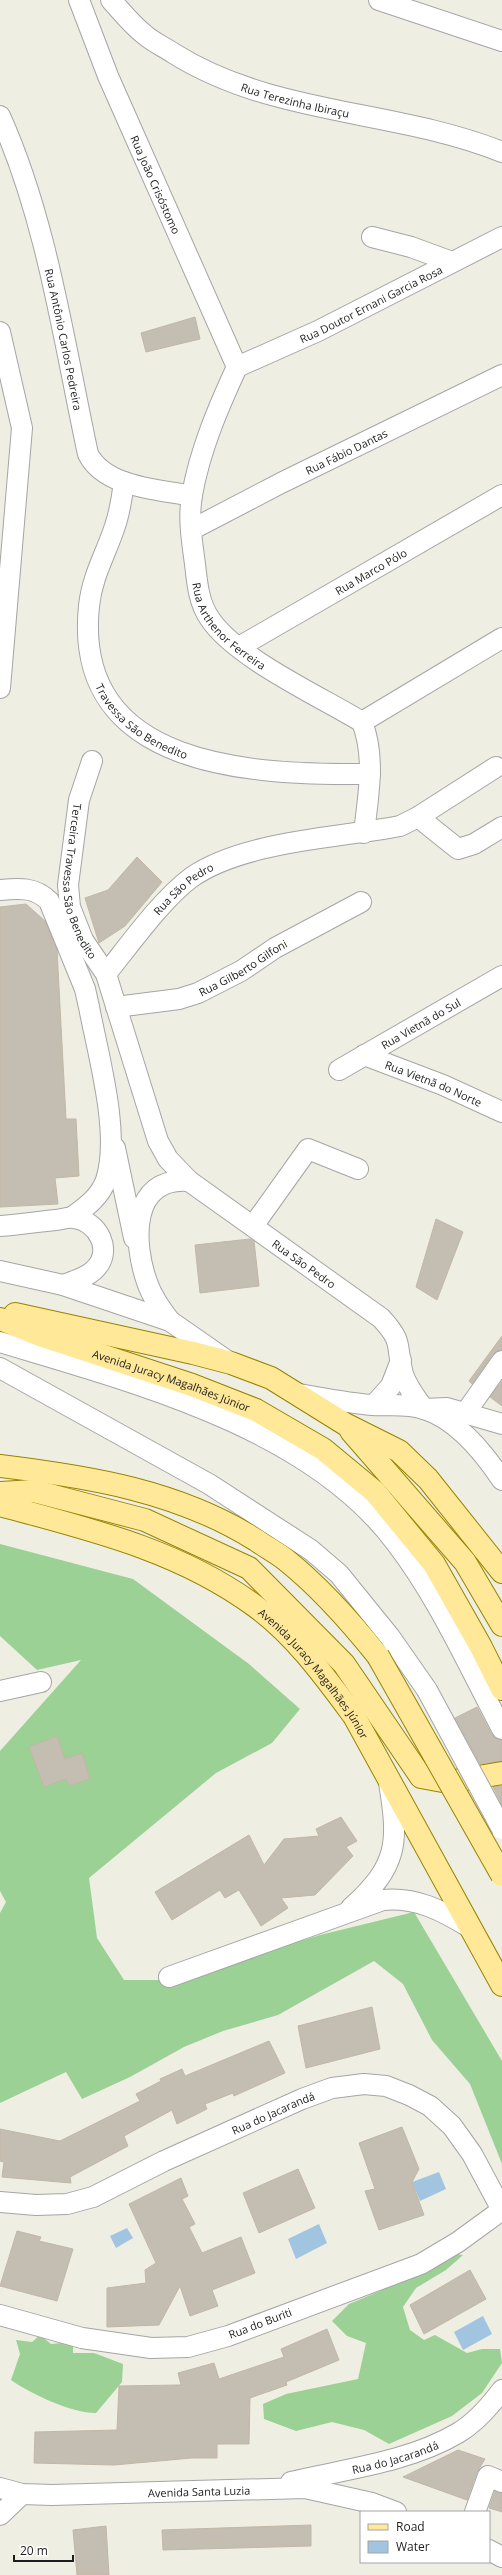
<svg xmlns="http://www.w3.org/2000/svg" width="502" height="2575" font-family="'Open Sans',sans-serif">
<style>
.forest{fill:#9bd195}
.water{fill:#a1c5e0}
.building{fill:#c4bdb2;stroke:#c2b7a4}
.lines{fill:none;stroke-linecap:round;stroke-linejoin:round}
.minor-casing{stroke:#a5a5a5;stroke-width:22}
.major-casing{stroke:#978400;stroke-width:24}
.minor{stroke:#fff;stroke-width:20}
.major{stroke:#ffe898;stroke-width:22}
.minor-bridge-casing{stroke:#a5a5a5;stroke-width:22;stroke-linecap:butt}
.major-bridge-casing{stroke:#978400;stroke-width:24;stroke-linecap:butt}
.minor-bridge{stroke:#fff;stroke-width:20}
.major-bridge{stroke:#ffe898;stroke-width:22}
.labels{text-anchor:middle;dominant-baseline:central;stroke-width:4;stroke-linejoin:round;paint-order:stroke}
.street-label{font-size:11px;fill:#1e1e1e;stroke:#fff}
</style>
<rect width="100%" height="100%" fill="#efeee3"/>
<!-- forest -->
<path class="forest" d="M0 1544 133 1579 249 1664 300 1709 272 1743 216 1773 89 1878 97 1938 124 1980H171L320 1935 414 1912 502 2061V2164L470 2084 432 2040 403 1984 374 1961 278 2015 223 2031 184 2047 130 2077 82 2099 66 2072 0 2103V1913L6 1902 0 1891V1751L81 1660 37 1670 0 1636Z
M448 2253 463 2255 446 2270 416 2288 403 2307 410 2330 424 2340 435 2335 467 2353 482 2349H500L502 2363 482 2393 452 2416 389 2444 364 2430 332 2422 296 2431 264 2419 263 2404 286 2394 358 2379 366 2343 347 2336 332 2321 349 2304 380 2291 401 2277Z
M40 2335 51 2344 73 2342V2353H94L123 2364 122 2382 96 2413C71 2413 31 2394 11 2380L20 2354 16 2340 32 2342Z"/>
<!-- water -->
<path class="water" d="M439 2172 446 2189 420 2201 412 2182Z
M319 2224 327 2243 296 2259 288 2239Z
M127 2228 133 2238 116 2248 110 2236Z
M483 2316 492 2334 463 2350 454 2332Z"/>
<!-- building -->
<path class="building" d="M195 317 200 339 146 352 141 333Z
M137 857 162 882 125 926 99 943 85 898 108 890Z
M26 904 45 921 57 950 66 1119H76L79 1176 55 1178 58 1204 0 1207V907Z
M436 1219 463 1232 437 1300 416 1287Z
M250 1239 254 1241 259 1286 200 1293 195 1245Z
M502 1336V1350L493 1354 472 1384 469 1381Z
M502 1381V1406L490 1397Z
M477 1707 492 1735 502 1740V1761L480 1764 455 1718Z
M57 1736 65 1759 82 1753 90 1779 69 1786 66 1779 44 1787 29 1747Z
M502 1786V1805L493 1787Z
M341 1817 357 1841 346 1847 353 1856 315 1895 281 1898 288 1908 261 1926 239 1890 225 1898 220 1890 172 1920 155 1892 249 1835 264 1865 284 1839 319 1836 316 1829Z
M372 2007 380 2049 306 2068 298 2026Z
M269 2041 285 2073 234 2096 233 2093 205 2104 207 2109 177 2124 172 2110 124 2136 128 2146 70 2177 71 2183 2 2177 4 2162 0 2161V2129L60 2141 140 2101 136 2094 161 2081 160 2079 182 2069 185 2076Z
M402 2127 419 2169 412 2182 424 2215 379 2230 365 2191 375 2189 359 2143Z
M298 2169 315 2208 259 2233 243 2193Z
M181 2178 188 2196 182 2199 195 2224 189 2227 202 2253 241 2237 255 2273 212 2290 218 2306 190 2316 180 2286 159 2325 107 2327V2288L146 2283 145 2270 156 2263 129 2204Z
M17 2231 41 2237 39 2241 73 2249 57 2301 0 2286Z
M470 2270 486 2299 424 2334 410 2305Z
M327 2329 339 2360 286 2382 287 2385 250 2398 249 2444H217V2458H192L114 2465 34 2463 35 2432 117 2430 119 2386 181 2385 178 2373 214 2363 219 2379 284 2357 281 2349Z
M458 2450 485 2459 477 2472 467 2500 403 2477Z
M495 2491 502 2493V2512L489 2508Z
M311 2525V2546L163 2550 162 2530Z
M106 2526 109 2575H77L73 2530Z"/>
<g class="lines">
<!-- minor casing -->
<g class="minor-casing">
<g id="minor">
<path id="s1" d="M79 0 108 76 237 367"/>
<path id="s2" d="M111 0C122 12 132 25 145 35 153 42 164 47 173 53 273 116 395 109 502 152"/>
<path d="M379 0 502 41"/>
<path id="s3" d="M0 116C47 220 64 343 88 454 105 488 159 489 192 496"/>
<path d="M372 237 411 247 452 262"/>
<path d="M0 332 22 428 0 688"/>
<path id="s4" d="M237 367C218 408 200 450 192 495 188 518 192 542 195 564 197 583 199 604 210 619 236 658 321 697 362 722 376 758 368 796 364 833"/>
<path id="s5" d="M237 367 318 331 502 237"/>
<path id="s6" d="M124 482C122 497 120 512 115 526 106 554 92 576 89 606 72 770 255 775 370 774"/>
<path id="s7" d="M191 530 281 483 502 375"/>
<path id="s8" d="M239 647 502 495"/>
<path d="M362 722 502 638"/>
<path id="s9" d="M92 761 79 800 68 885 70 907 83 940 106 974 158 1141 168 1159 189 1181 381 1318C405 1344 395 1345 403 1374 407 1387 416 1398 424 1409L447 1408 502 1424"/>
<path d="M418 817 458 849 474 844 502 827"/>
<path d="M0 890C19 888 35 887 49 901L85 989 89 1007C98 1055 121 1134 106 1180 100 1197 86 1207 72 1217"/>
<path id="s10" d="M106 974C130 944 162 899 192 877 244 841 338 838 400 826L418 817 496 767"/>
<path id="s11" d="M116 1007 179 999 198 993 241 971 275 948 361 902"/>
<path id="s12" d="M364 1055 443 1085 502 1112"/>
<path id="s13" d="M339 1070 502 976"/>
<path d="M115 1148 134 1238"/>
<path d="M0 1226C18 1225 36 1222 55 1220 60 1220 67 1217 73 1218 98 1220 115 1252 93 1271 85 1278 74 1281 63 1285"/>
<path d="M253 1226 308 1149 358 1169"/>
<path d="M0 1271 63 1285 170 1321 226 1360"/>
<path d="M170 1321C161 1309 152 1297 147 1282 133 1243 130 1176 189 1181"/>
<path d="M0 1342C132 1382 310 1427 396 1543 439 1599 469 1667 502 1729"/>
<path d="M0 1368 209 1484 311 1550 339 1574 390 1637 427 1690"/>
<path d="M299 1394C323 1398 347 1403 372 1405 389 1406 407 1403 424 1409 456 1419 484 1453 502 1480"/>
<path d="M374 1405 391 1386 401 1360"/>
<path d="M466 1412 502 1361"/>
<path d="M0 1691 41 1682"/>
<path d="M351 1908C398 1866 399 1843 389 1783"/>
<path d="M169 1977 383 1900C416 1897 441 1910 469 1927"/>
<path id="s14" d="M0 2202 36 2205 67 2204 93 2197 164 2161 302 2099 332 2088 364 2084 386 2086 409 2095 430 2106 452 2126 472 2154 502 2210 458 2242 421 2264 228 2336 188 2347 151 2348 82 2338 0 2315"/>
<path id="s15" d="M291 2482C346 2469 409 2462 458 2433 475 2423 490 2406 502 2390"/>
<path id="s16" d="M0 2488 22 2494 52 2495 305 2488 372 2503 396 2512"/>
<path d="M475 2512 488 2476 502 2482"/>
<path d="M0 2515 22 2494"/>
<path d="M489 2550 502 2557"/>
</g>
</g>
<!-- major casing -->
<g class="major-casing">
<g id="major">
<path d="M15 1314 193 1353 231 1363 271 1378 345 1424 399 1451 428 1479 502 1572"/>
<path id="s17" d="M0 1319 40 1335 192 1385 256 1410 323 1449 375 1492 434 1564 481 1647 502 1689"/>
<path d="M351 1431 465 1562 502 1625"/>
<path d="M0 1466C90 1477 178 1491 256 1540 266 1547 277 1553 286 1560 321 1588 350 1621 378 1656"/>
<path d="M0 1493 34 1491 145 1520 249 1568 344 1664 421 1777 448 1782 502 1773"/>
<path id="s18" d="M0 1505C89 1529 179 1550 255 1606 295 1635 325 1677 354 1716L502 1985"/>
</g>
</g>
<!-- minor -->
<use href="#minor" class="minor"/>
<!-- major -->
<use href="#major" class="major"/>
<!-- minor-bridge casing -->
<g class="minor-bridge-casing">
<path id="minor-bridge" d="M427 1690 502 1829"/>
</g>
<!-- major-bridge casing -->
<g class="major-bridge-casing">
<path id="major-bridge" d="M378 1656 502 1875"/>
</g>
<!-- minor-bridge -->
<use href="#minor-bridge" class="minor-bridge"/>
<!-- major-bridge -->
<use href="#major-bridge" class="major-bridge"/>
</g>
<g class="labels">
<!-- street labels -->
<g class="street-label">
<text stroke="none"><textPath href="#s2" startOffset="214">Rua Terezinha Ibiraçu</textPath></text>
<text stroke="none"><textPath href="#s1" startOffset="200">Rua João Crisóstomo</textPath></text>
<text stroke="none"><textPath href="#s5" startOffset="148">Rua Doutor Ernani Garcia Rosa</textPath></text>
<text stroke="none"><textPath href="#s3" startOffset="233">Rua Antônio Carlos Pedreira</textPath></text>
<text stroke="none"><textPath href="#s7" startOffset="174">Rua Fábio Dantas</textPath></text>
<text stroke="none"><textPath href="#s8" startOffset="152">Rua Marco Pólo</textPath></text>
<text stroke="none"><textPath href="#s4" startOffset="280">Rua Arthenor Ferreira</textPath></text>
<text stroke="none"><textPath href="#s6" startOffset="267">Travessa São Benedito</textPath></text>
<text stroke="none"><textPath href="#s9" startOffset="125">Terceira Travessa São Benedito</textPath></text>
<text stroke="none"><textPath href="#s10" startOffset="116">Rua São Pedro</textPath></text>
<text stroke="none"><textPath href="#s11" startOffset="135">Rua Gilberto Gilfoni</textPath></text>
<text stroke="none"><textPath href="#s13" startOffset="94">Rua Vietnã do Sul</textPath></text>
<text stroke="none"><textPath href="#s12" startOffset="75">Rua Vietnã do Norte</textPath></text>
<text stroke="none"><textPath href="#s9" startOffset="593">Rua São Pedro</textPath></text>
<text stroke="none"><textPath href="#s17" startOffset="182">Avenida Juracy Magalhães Júnior</textPath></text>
<text stroke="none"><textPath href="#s18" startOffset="366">Avenida Juracy Magalhães Júnior</textPath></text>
<text stroke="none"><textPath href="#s14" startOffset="293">Rua do Jacarandá</textPath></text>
<text transform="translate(260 2323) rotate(-21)">Rua do Buriti</text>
<text stroke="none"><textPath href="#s15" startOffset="107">Rua do Jacarandá</textPath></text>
<text stroke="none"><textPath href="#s16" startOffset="200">Avenida Santa Luzia</textPath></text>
</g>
</g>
<!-- legend -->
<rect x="360" y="2511" width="130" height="52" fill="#ffffff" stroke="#a5a5a5"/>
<rect x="368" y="2524" width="20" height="6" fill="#ffe898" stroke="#a5a5a5"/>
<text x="396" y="2531" font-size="12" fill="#1e1e1e">Road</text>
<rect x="368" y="2541" width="20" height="12" fill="#a1c5e0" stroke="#a5a5a5"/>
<text x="396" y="2551" font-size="12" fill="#1e1e1e">Water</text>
<!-- scale -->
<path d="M14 2555v6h59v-6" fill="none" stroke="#1e1e1e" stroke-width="2"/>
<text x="20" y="2555" font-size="12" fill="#1e1e1e" stroke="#ffffff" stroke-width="3" paint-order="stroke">20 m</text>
</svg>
